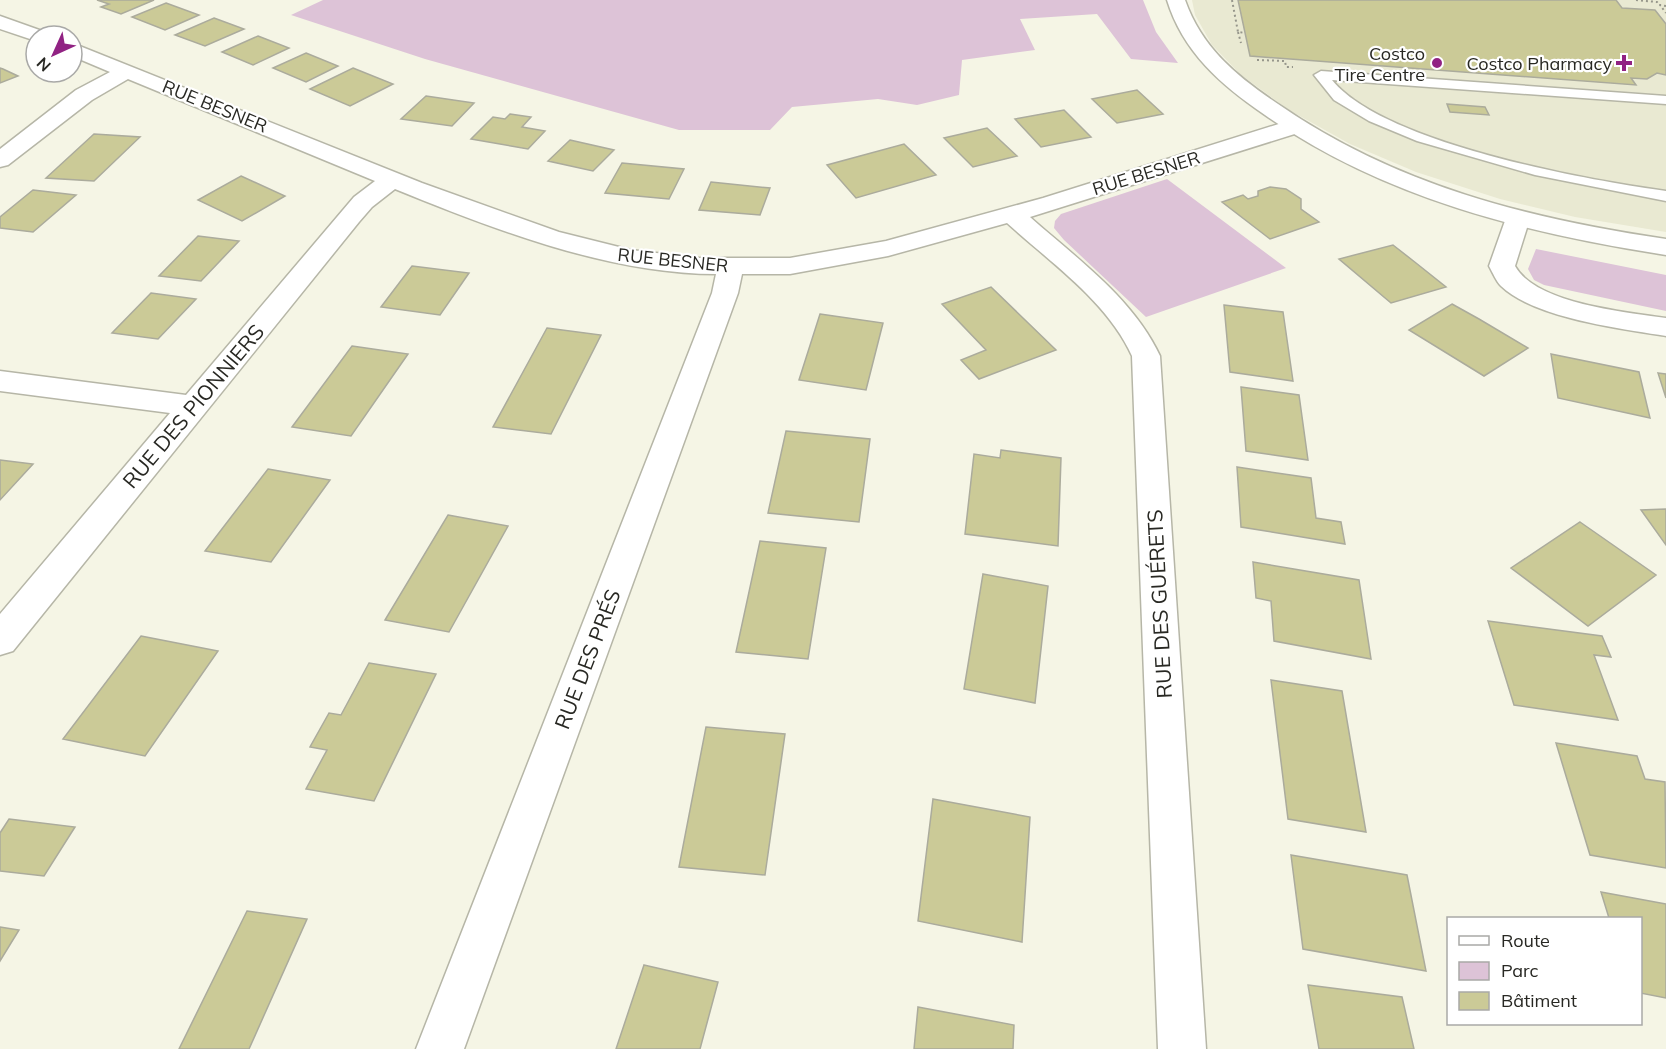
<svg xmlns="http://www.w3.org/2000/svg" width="1666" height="1049" font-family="Mulish,sans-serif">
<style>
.built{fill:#e9e9d2}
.green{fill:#ddc3d7}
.building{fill:#cbca97;stroke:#abab9c;stroke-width:1.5}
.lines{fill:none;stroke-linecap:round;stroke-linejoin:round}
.service-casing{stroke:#b6b6a7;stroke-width:3}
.minor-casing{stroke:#b6b6a7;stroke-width:3}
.tertiary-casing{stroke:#b6b6a7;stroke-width:3}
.path{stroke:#96968b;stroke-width:2;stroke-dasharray:2 3;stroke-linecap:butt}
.service{fill:#fff;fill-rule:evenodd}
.minor{fill:#fff;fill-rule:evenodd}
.tertiary{fill:#fff;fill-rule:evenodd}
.poi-dot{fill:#912283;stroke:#fff;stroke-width:2}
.labels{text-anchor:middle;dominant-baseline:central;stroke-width:4.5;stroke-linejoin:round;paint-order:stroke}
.far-poi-label{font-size:18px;fill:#282823;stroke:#fff;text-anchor:end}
.far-street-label{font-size:18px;fill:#282823;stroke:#fff}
.street-label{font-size:21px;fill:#282823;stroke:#fff}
</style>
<rect width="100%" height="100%" fill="#f5f5e5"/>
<!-- built -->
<path class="built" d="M1192 0H1666V232L1575 217 1500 199 1416 172 1350 144 1289 110 1241 75 1212 45 1195 15Z"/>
<!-- green -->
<path class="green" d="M323 0H1143L1156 32 1178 63 1131 59 1097 14 1020 19 1035 50 962 60 959 95 917 105 878 99 792 107 770 130H679L425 59 291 15Z
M1167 179 1286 268 1146 317 1064 240 1054 228 1055 221 1061 214Z
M1536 249 1666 275V311L1544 285 1534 280 1528 269Z"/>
<!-- building -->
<path class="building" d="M97 0H154L121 14 101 7 109 4Z
M1238 0H1616L1622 8 1655 10 1666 24V75L1657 73 1647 79 1631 78 1636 85 1250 56Z
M166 3 199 15 165 30 132 17Z
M214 18 244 29 205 46 175 35Z
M258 36 289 48 253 65 222 52Z
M306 53 338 66 306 82 273 68Z
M0 68 3 69 18 76 0 83Z
M353 68 393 84 350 106 310 89Z
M1137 90 1163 114 1117 123 1092 99Z
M426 96 474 103 452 126 401 119Z
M1447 104 1485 107 1489 115 1450 112Z
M1064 110 1091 137 1041 147 1015 119Z
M510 114 531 117 522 127 545 131 528 149 471 139 493 117 505 119Z
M987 128 1017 156 973 167 944 138Z
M94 134 140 137 94 181 46 178Z
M570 140 614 150 593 171 548 161Z
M904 144 936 175 856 198 827 165Z
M622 163 684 169 669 199 605 193Z
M241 176 285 196 242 221 198 200Z
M711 182 770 188 760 215 699 210Z
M1270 187 1286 189 1301 199V209L1319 222 1270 239 1222 202 1243 195 1248 199 1258 196V191Z
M33 190 76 195 33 232 0 228V217Z
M198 236 239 241 201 281 159 276Z
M1393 245 1416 263 1446 287 1391 303 1339 259Z
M412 266 469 273 440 315 381 307Z
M991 287 1056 350 979 379 961 360 986 350 942 304Z
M151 293 196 299 158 339 112 333Z
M1452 304 1479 319 1528 348 1484 376 1409 330Z
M1224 305 1283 312 1293 381 1230 372Z
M820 314 883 323 866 390 799 380Z
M547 328 601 335 551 434 493 427Z
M352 346 408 354 351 436 292 427Z
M1551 354 1639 372 1650 418 1558 398Z
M1658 373 1666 374V398Z
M1241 387 1299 395 1308 460 1246 451Z
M786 431 870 439 859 522 768 513Z
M1001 450 1061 458 1058 546 965 534 974 454 1000 458Z
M0 460 33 464 0 500Z
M1237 467 1311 478 1316 518 1341 522 1345 544 1241 527Z
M268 469 330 480 271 562 205 551Z
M1666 509V545L1641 510Z
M448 515 508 526 449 632 385 620Z
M1580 522 1656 575 1588 626 1511 568Z
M760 541 826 548 808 659 736 652Z
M1253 562 1359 580 1371 659 1274 641 1271 601 1256 598Z
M983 574 1048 586 1035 703 964 689Z
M1488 621 1602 636 1611 657 1594 655 1618 720 1514 705Z
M141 636 218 651 145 756 63 739Z
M369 663 436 674 374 801 306 789 327 750 310 747 329 713 341 715Z
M1271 680 1342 691 1366 832 1288 819Z
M706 727 785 734 765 875 679 867Z
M1556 743 1637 756 1645 779 1665 782 1666 868 1590 855Z
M933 799 1030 817 1022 942 918 921Z
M9 819 75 827 44 876 0 871V833Z
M1291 855 1407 875 1426 971 1303 949Z
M1601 892 1666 904V998L1640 993V918H1609Z
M247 911 307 919 249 1049H179Z
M0 927 19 930 0 961Z
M644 965 718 982 700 1049H616Z
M1308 985 1402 997 1414 1049H1319Z
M918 1007 1014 1025 1013 1049H914Z"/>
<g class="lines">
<!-- service casing -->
<g class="service-casing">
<path id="service" d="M1321 71 1666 96V104L1332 80C1383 143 1585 180 1666 191V201L1535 175 1417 141 1369 121 1334 100 1314 75Z"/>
</g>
<!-- minor casing -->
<g class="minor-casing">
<path id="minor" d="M0 16 45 32 48 36H36V41L0 29Z
M72 43 422 183 559 232 631 250 699 258H790L886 241 1043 198 1285 122H1301L1304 127 1301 132 1030 217C1076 258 1133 298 1160 356L1206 1049H1158L1132 356C1108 302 1050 262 1007 223L888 256 790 274H742L738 293 464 1049H416L712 293 716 274C609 274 493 229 395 189L372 207 359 222 13 651 0 655V614L170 413 0 391V371L186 395 354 197 375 181 128 79 92 100 8 165 0 167V149L76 90 110 72 72 56Z
M1518 211 1527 213 1530 218 1515 266C1536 304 1626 312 1666 318V336C1621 329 1534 318 1501 286 1496 281 1493 273 1489 266L1506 218 1509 213Z"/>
</g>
<!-- tertiary casing -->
<g class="tertiary-casing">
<path id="tertiary" d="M1167 0H1185C1202 49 1239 78 1281 106 1396 185 1529 219 1666 239V255C1524 233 1384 198 1265 115 1221 85 1183 52 1167 0Z"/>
</g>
<!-- path -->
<path class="path" d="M1232 0 1238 32 1245 33
M1636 0 1657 2 1660 5
M1666 6 1660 5 1666 13
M1238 32 1241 43
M1257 60 1285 61 1286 67H1293"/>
<!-- service -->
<use href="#service" class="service"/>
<!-- minor -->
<use href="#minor" class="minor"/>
<!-- tertiary -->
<use href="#tertiary" class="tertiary"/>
</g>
<!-- markers -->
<g class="poi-dot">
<circle cx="1437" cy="63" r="6"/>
<path d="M1621 54h6v6h6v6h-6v6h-6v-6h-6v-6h6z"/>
</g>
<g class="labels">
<!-- far-poi labels -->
<g class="far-poi-label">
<text x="1425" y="53">Costco<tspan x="1425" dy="21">Tire Centre</tspan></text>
<text x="1612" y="63">Costco Pharmacy</text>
</g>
<!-- far-street labels -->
<g class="far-street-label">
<text transform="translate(215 106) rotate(22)">RUE BESNER</text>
<text transform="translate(1146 173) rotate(-17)">RUE BESNER</text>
<text transform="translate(673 260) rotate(6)">RUE BESNER</text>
</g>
<!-- street labels -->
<g class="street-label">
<text transform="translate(193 406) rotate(-50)">RUE DES PIONNIERS</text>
<text transform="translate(1159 604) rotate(-93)">RUE DES GUÉRETS</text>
<text transform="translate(587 659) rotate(-69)">RUE DES PRÉS</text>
</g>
</g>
<!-- legend -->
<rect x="1447" y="917" width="195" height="108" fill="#ffffff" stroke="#a9a9a7" stroke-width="1.5"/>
<rect x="1459" y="936" width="30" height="9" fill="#ffffff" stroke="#a9a9a7" stroke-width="1.5"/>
<text x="1501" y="947" font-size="18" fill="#282823">Route</text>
<rect x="1459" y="962" width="30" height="18" fill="#ddc3d7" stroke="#a9a9a7" stroke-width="1.5"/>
<text x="1501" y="977" font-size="18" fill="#282823">Parc</text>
<rect x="1459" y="992" width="30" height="18" fill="#cbca97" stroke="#a9a9a7" stroke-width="1.5"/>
<text x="1501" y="1007" font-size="18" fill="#282823">Bâtiment</text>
<!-- north arrow -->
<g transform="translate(54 54) rotate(225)"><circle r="28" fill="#ffffff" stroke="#a9a9a7" stroke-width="1.5"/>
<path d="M0-4.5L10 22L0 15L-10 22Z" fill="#912283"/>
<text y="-9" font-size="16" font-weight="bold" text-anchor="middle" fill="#282823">N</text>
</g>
</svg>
